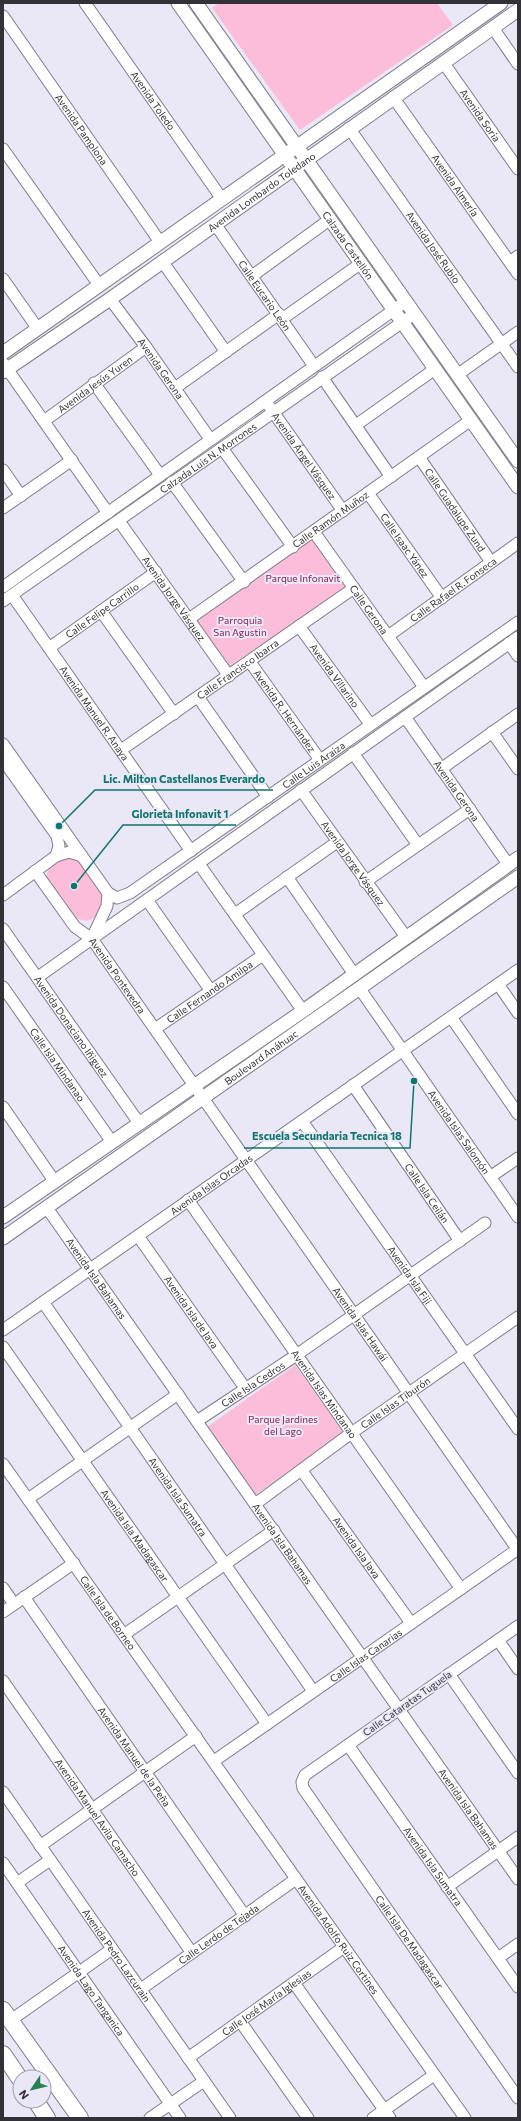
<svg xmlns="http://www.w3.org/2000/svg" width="521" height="2121" font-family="Commissioner,sans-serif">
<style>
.green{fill:#fcbdda}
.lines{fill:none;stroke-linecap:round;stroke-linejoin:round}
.minor-casing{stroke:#7f7d8a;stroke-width:13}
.major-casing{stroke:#7f7d8a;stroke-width:15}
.highway-casing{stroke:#7f7d8a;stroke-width:18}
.minor{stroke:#fff;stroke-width:11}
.major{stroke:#fff;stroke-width:13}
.highway{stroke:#fff;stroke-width:16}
.labels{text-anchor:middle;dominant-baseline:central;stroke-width:4;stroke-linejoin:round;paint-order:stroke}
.street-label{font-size:10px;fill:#323137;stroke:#eae7f6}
.park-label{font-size:10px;fill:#85245a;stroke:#eae7f6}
.leader{fill:none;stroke:#0f766e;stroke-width:1.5}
.callout-dot{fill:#0f766e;stroke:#eae7f6;stroke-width:1.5}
.callout-label{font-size:11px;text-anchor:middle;font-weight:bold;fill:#0f766e;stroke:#eae7f6;stroke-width:4;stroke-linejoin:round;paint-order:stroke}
</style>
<rect width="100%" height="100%" fill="#eae7f6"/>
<!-- green -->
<path class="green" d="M219 3H437L453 25 300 130 212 8Z
M312 534 349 585 228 667 194 618Z
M66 855 83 862 105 899 97 916 88 921 78 919 70 915 46 878 49 866Z
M295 1365 344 1433 255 1495 207 1427Z"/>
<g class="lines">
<!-- minor casing -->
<g class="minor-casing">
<g id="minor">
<path id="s1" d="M85 3 222 199"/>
<path id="s2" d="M3 16 160 242"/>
<path d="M493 28 518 64"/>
<path id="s3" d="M443 62 518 169"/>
<path id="s4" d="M393 97 518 274"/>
<path id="s5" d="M349 128 518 367"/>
<path d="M3 149 99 285"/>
<path id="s6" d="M215 224 314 366"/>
<path d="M162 261 226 352"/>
<path d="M510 262 518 256"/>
<path d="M252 276 329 220"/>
<path d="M3 279 38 329"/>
<path id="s7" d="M110 299 146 347 210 439"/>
<path d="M282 319 360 264"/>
<path d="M3 363 108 513"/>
<path d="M457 375 518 332"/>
<path d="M322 377 391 477"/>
<path d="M94 383 160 475"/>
<path d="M175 388 279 314"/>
<path id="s8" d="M269 406 343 511"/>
<path id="s9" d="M44 421 146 347"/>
<path d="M356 425 435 369"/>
<path d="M222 448 293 547"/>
<path id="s10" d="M419 457 491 562"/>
<path d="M3 470 21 496"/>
<path d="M172 482 244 582"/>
<path id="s11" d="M368 493 442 598"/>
<path d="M3 508 72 460"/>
<path id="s12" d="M119 521 229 676"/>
<path id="s13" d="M314 532 424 687"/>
<path d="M3 587 405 302"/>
<path id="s14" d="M12 595 191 851"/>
<path id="s15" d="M3 601 414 314"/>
<path d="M101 611 174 714"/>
<path id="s16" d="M189 619 471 420"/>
<path id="s17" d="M299 626 370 724"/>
<path id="s18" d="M388 636 518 543"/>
<path d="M509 643 518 656"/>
<path id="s19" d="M49 648 156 572"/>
<path id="s20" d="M250 662 320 760"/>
<path d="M198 697 268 797"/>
<path id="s21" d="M405 717 508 864"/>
<path d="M492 732 518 769"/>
<path d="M3 744 108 893 107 906 92 938"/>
<path id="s22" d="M121 750 354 588"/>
<path d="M353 753 418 845"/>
<path d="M3 760 57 836 59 846 56 856"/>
<path d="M441 769 518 714"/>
<path id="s23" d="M301 790 406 937"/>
<path d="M199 864 303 1011"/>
<path id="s24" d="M35 871 75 927 92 939 518 1550"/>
<path d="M287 877 354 974"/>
<path d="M365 882 470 809"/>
<path id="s25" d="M108 893 117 898 130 893 518 622"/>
<path d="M3 895 56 856 69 852 82 856"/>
<path d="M147 900 211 991"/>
<path d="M235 914 337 842"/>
<path id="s26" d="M3 929 139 1123"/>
<path d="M38 977 518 637"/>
<path d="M498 984 518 1013"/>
<path id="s27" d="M3 987 112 1142"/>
<path id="s28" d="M360 989 518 1217"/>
<path d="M451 1017 518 1114"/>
<path id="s29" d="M155 1029 263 955"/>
<path id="s30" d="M353 1085 460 1241"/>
<path d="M3 1107 55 1182"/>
<path id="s31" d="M302 1121 518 1429"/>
<path d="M490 1177 518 1158"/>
<path id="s32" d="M188 1200 461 1589"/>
<path id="s33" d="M47 1208 518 1879"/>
<path id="s34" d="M138 1236 245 1388"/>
<path id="s35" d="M43 1302 313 1691"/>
<path id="s36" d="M3 1330 518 970"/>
<path id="s37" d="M3 1347 267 1724"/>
<path id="s38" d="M197 1421 295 1356 485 1223"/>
<path id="s39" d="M3 1464 465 2118"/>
<path id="s40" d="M302 1471 411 1623"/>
<path d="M28 1499 178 1394"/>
<path id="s41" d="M255 1504 350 1434 518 1317"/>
<path d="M3 1588 14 1604"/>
<path id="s42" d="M24 1597 245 1916"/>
<path d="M3 1612 74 1563"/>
<path id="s43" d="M518 1626 305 1775 302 1782 303 1788 518 2098"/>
<path d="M125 1634 274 1530"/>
<path d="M498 1640 518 1669"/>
<path d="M449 1674 518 1773"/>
<path id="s44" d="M3 1681 192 1953"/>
<path id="s45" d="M348 1745 518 1987"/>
<path id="s46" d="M214 1761 518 1549"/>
<path id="s47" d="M3 1792 230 2118"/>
<path d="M40 1846 196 1736"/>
<path id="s48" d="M3 1863 180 2118"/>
<path d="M17 1883 50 1860"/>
<path d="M447 1887 518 1837"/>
<path d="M498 1958 518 1944"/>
<path d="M294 1983 390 2118"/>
<path id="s49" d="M141 1989 296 1879"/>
<path d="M11 2020 112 1949"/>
<path d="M240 2021 308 2118"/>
<path id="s50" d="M188 2058 344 1947"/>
<path d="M150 2118 204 2081"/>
<path d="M373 2118 434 2075"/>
</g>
</g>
<!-- major casing -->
<g class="major-casing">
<g id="major">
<path id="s51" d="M178 3 518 487"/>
<path d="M196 3 518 461"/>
<path d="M3 353 501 3"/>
<path id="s52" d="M3 372 110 299 518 10"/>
<path d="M3 1217 303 1011 518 858"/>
<path id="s53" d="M3 1238 518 877"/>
</g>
</g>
<!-- highway casing -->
<g class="highway-casing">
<path id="highway" d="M3 2010 80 2118
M3 2054 20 2079
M36 2101 47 2118"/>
</g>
<!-- minor -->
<use href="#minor" class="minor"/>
<!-- major -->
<use href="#major" class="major"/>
<!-- highway -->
<use href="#highway" class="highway"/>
</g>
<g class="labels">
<!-- street labels -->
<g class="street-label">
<text stroke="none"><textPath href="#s1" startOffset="119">Avenida Toledo</textPath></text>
<text stroke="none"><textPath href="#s3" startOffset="65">Avenida Soria</textPath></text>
<text stroke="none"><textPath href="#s2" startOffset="138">Avenida Pamplona</textPath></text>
<text stroke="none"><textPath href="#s4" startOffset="108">Avenida Almería</textPath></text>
<text stroke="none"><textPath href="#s52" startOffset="315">Avenida Lombardo Toledano</textPath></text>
<text stroke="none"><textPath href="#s51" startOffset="296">Calzada Castellón</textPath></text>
<text stroke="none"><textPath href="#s5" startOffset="146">Avenida José Rubio</textPath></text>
<text stroke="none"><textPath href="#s6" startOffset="87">Calle Eucario León</textPath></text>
<text stroke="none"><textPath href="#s7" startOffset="86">Avenida Gerona</textPath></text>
<text stroke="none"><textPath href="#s9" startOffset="63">Avenida Jesús Yuren</textPath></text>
<text stroke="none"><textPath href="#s8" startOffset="61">Avenida Ángel Vásquez</textPath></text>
<text stroke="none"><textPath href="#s15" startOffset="250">Calzada Luis N. Morrones</textPath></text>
<text stroke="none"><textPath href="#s10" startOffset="64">Calle Guadalupe Zund</textPath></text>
<text stroke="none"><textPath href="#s16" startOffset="173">Calle Ramón Muñoz</textPath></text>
<text stroke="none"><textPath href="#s11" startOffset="64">Calle Isaac Yánez</textPath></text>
<text stroke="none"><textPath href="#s18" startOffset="80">Calle Rafael R. Fonseca</textPath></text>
<text stroke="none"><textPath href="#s12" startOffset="95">Avenida Jorge Vásquez</textPath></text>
<text stroke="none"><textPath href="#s19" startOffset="65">Calle Felipe Carrillo</textPath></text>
<text stroke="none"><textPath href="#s13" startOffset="95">Calle Gerona</textPath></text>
<text stroke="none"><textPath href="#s22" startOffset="142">Calle Francisco Ibarra</textPath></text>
<text stroke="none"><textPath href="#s17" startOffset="61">Avenida Villarino</textPath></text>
<text stroke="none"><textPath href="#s20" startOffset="60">Avenida R. Hernández</textPath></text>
<text stroke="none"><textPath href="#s14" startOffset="144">Avenida Manuel R. Anaya</textPath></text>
<text stroke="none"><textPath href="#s25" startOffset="248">Calle Luis Araiza</textPath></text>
<text stroke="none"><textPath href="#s21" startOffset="90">Avenida Gerona</textPath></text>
<text stroke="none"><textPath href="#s23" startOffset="90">Avenida Jorge Vásquez</textPath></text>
<text stroke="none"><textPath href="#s24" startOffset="134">Avenida Pontevedra</textPath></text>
<text stroke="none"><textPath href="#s29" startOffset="66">Calle Fernando Amilpa</textPath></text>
<text stroke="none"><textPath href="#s26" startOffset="119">Avenida Donaciano Iñiguez</textPath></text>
<text stroke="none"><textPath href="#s53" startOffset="315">Boulevard Anáhuac</textPath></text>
<text stroke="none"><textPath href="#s27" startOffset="95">Calle Isla Mindanao</textPath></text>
<text stroke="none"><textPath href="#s28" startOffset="174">Avenida Islas Salomón</textPath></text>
<text stroke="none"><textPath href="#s36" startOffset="254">Avenida Islas Orcadas</textPath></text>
<text stroke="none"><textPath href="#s30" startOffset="131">Calle Isla Ceilán</textPath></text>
<text stroke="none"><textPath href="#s31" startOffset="188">Avenida Isla Fiji</textPath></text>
<text stroke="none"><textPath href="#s33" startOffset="86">Avenida Isla Bahamas</textPath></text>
<text stroke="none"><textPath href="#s34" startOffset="93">Avenida Isla de Java</textPath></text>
<text stroke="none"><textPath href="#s24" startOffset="559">Avenida Islas Hawái</textPath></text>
<text stroke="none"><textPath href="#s38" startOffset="67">Calle Isla Cedros</textPath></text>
<text stroke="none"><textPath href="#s32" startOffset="237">Avenida Islas Mindanao</textPath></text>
<text stroke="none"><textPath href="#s41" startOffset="173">Calle Islas Tiburón</textPath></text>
<text stroke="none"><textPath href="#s35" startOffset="237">Avenida Isla Sumatra</textPath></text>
<text stroke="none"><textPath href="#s37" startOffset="230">Avenida Isla Madagascar</textPath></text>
<text stroke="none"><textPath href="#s33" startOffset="410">Avenida Isla Bahamas</textPath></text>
<text stroke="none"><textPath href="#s40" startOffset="94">Avenida Isla Java</textPath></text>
<text stroke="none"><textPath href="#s39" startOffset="182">Calle Isla de Borneo</textPath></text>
<text stroke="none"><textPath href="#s46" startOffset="185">Calle Islas Canarias</textPath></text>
<text transform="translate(407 1703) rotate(-35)">Calle Cataratas Tuguela</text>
<text stroke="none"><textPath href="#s42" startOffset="194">Avenida Manuel de la Peña</textPath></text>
<text stroke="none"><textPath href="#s33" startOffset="734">Avenida Isla Bahamas</textPath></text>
<text stroke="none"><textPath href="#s44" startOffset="166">Avenida Manuel Avila Camacho</textPath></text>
<text stroke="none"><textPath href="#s45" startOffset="148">Avenida Isla Sumatra</textPath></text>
<text stroke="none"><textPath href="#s49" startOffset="95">Calle Lerdo de Tejada</textPath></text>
<text stroke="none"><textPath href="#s39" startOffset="582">Avenida Adolfo Ruiz Cortines</textPath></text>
<text stroke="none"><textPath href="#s43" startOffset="461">Calle Isla De Madagascar</textPath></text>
<text stroke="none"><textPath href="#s47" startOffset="199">Avenida Pedro Lazcurain</textPath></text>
<text stroke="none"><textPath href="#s48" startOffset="155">Avenida Lago Tanganica</textPath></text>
<text stroke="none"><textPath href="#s50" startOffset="96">Calle José María Iglesias</textPath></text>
</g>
<!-- park labels -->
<g class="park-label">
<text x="303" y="578">Parque Infonavit</text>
<text x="240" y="620">Parroquia<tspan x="240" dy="12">San Agustin</tspan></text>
<text x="283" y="1419">Parque Jardines<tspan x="283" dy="12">del Lago</tspan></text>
</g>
</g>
<!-- callouts -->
<path class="leader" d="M59 826L95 790H273M74 886L123 825H236M414 1081L410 1148H244"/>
<g class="callout-dot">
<circle cx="59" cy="826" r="4"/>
<circle cx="74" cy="886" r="4"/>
<circle cx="414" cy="1081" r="4"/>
</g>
<g class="callout-label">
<text x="184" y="783">Lic. Milton Castellanos Everardo</text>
<text x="180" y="818">Glorieta Infonavit 1</text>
<text x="327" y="1140">Escuela Secundaria Tecnica 18</text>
</g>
<!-- border -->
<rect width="521" height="2121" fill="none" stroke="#323137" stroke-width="8"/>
<!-- north arrow -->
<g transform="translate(32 2089) rotate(235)"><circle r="19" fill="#eae7f6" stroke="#a09eaa"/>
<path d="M0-3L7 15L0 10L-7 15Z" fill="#258055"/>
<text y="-6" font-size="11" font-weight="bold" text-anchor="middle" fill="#323137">N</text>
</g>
</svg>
